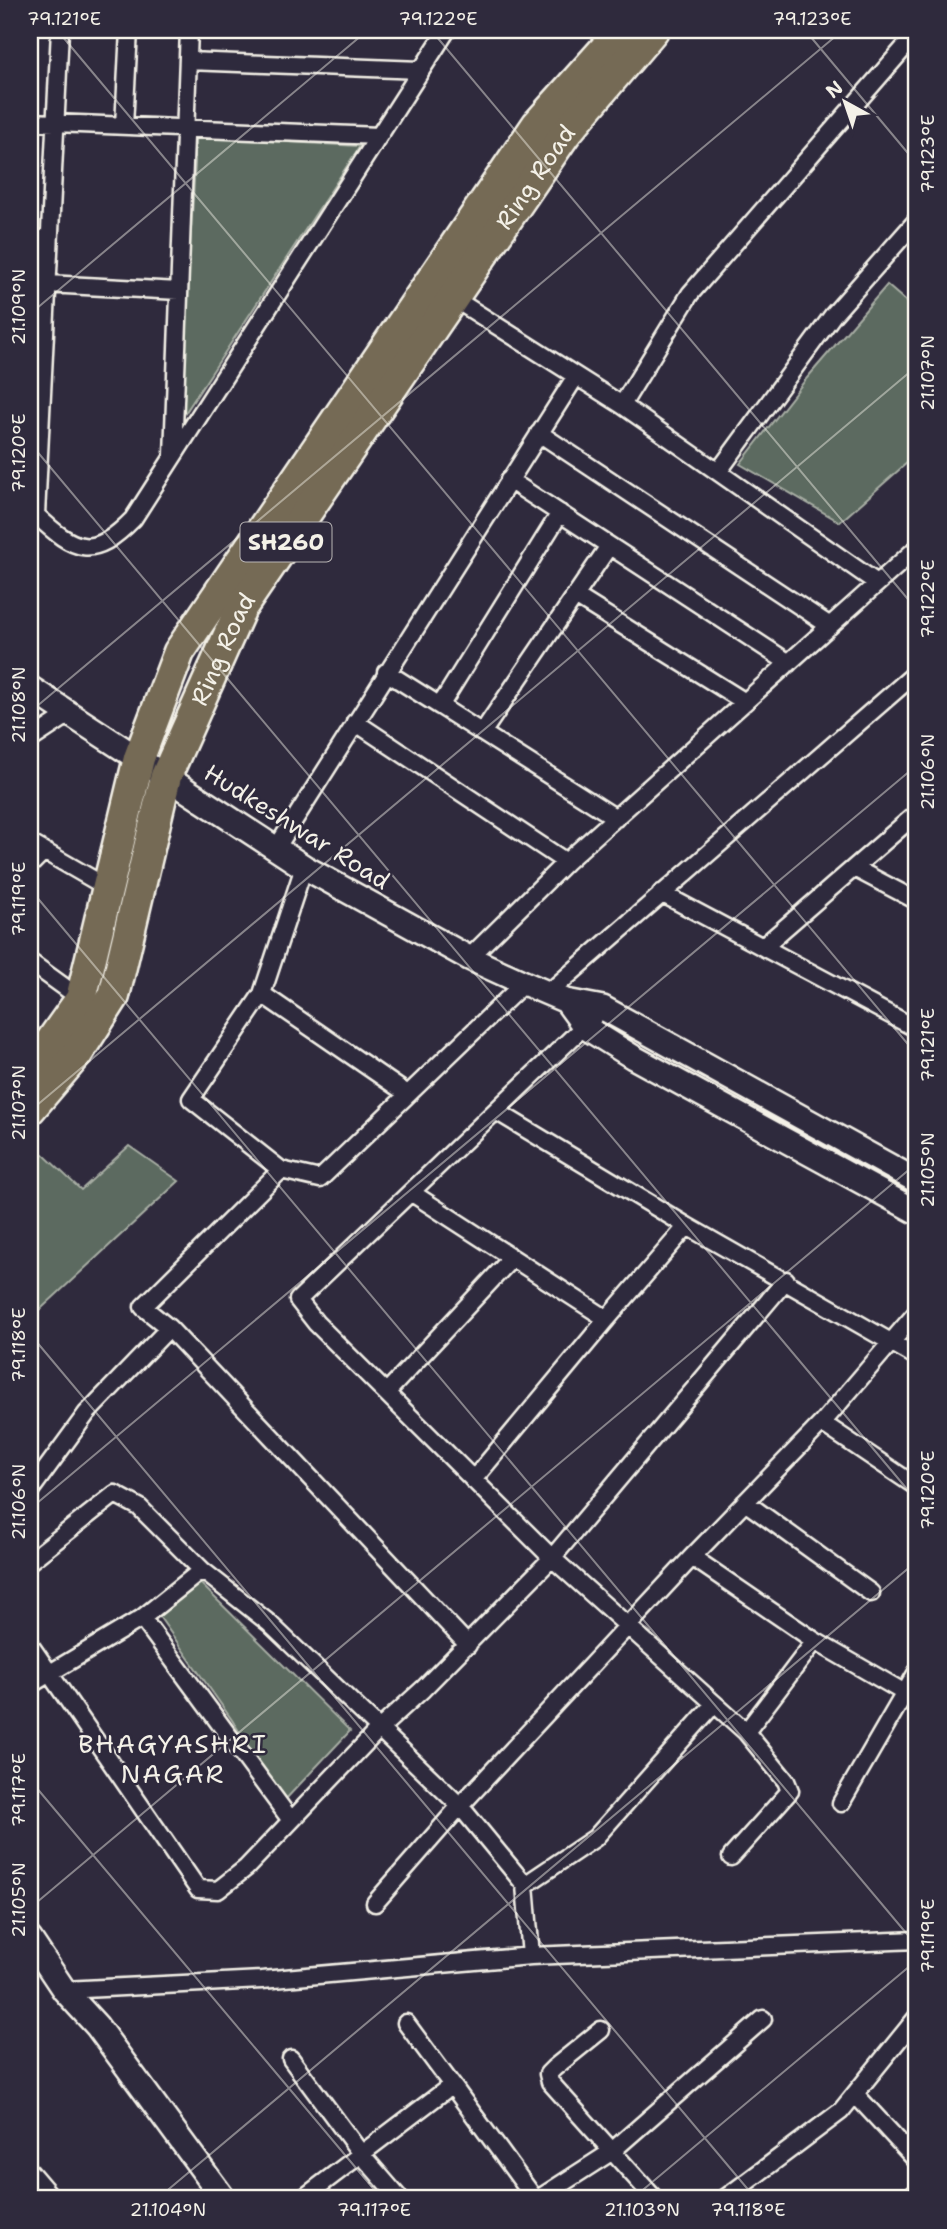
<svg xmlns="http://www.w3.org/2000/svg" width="947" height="2229" font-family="'Shantell Sans',sans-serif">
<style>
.green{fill:#5b6a60;stroke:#a8aea4;stroke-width:2}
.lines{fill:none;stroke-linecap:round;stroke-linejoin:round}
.street-casing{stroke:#f4f1e8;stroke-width:21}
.secondary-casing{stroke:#f4f1e8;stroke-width:28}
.highway-casing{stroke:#f4f1e8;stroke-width:35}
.street{stroke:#2f2a3d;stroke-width:16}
.secondary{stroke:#2f2a3d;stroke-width:23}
.highway{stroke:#756a55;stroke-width:30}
.ticks{fill:none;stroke:#f4f1e8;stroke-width:2;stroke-opacity:0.45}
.labels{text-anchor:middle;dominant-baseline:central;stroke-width:5;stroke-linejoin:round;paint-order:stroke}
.shield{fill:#2f2a3d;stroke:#b9b5b5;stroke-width:2}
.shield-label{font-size:23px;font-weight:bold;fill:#f4f1e8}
.street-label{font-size:24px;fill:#f4f1e8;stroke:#2f2a3d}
.neighbourhood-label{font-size:26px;letter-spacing:2px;fill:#f4f1e8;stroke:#2f2a3d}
.neatline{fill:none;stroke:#f4f1e8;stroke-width:2.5}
.ticks-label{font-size:18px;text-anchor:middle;fill:#f4f1e8}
</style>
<rect width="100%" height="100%" fill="#2f2a3d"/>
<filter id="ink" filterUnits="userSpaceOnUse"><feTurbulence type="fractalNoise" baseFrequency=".0143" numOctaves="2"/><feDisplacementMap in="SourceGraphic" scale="14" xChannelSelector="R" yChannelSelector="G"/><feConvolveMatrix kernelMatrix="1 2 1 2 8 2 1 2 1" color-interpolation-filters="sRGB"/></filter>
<g filter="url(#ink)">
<!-- green -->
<path class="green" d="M195 137 360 146 180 421 195 163Z
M887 285 917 311V454L840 522 740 464 807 378Z
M129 1146 179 1181 30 1319V1166L43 1154 81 1190Z
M200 1583 350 1731 283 1802 232 1720 156 1612Z"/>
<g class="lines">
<!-- street casing -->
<g class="street-casing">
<path id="street" d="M188 61 421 70
M30 122 379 136
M124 126 129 30
M30 239H49
M47 284 179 291
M453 298 622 405 877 583
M622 405 690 294 917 33
M539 433 830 626
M173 455 189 30
M718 472 833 315 917 220
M509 480 789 663
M36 515C75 552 93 560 133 519L447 30
M30 522 36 515 60 30
M577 597 745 702
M386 672 440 706 560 513
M440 706 616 818
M355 722 566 862
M482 733 609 546
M30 740 71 713
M30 843 108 888
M277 847 576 376
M30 865 44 851
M304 867 262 994 406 1093
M854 868 917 901
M661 893 917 1029
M764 946 917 813
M469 958 566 862 917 548
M30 962 81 999
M262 994 191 1099 281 1170
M547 994 917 672
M603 1008 298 1300 316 1323 552 1558 746 1732 786 1781 790 1791 731 1857
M496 1111 687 1226
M412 1193 607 1319 687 1226 917 1357
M169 1328 468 1645
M386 1393 512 1258
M822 1423 917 1487
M473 1480 607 1319
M30 1491 87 1413 169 1328 143 1307 281 1170 320 1179 524 983
M745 1502 871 1593
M692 1557 815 1641 746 1732
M30 1561 115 1494 139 1507 202 1570
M142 1618 290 1819
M815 1641 917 1700
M30 1645 198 1889 218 1890 246 1868 378 1730 423 1689 552 1558 786 1280
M30 1685 142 1618 202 1570 269 1623 460 1806 692 1557 822 1423 917 1312
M841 1803 917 1672
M525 1885 595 1838 714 1704
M375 1903 460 1806 525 1885 531 1956
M64 1990 262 1980 531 1956 917 1940
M406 2023 452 2085
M601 2030 554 2068 548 2074 550 2082 655 2199
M291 2059 362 2155 400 2199
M855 2094 917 2161
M30 2172 53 2199
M302 2199 452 2085 535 2199
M538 2199 611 2152 763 2019
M724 2199 841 2111 917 2017
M907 2199 917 2192"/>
</g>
<!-- secondary casing -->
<g class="secondary-casing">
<path id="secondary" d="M30 688 304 867 469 958 524 983 566 1001 603 1008 917 1181
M566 1001 585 1027 633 1057 917 1212
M30 1939 64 1990 97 2026 224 2199"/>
</g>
<!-- highway casing -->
<g class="highway-casing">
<g id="highway">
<path d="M30 1071 81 999 139 758 179 652 537 125 622 30"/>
<path id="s1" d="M30 1109 77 1054 114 996 166 776 241 608 565 134 653 30"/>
</g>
</g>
<!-- street -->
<use href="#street" class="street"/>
<!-- secondary -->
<use href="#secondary" class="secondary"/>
<!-- highway -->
<use href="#highway" class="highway"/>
</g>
</g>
<!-- ticks -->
<path class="ticks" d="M57 30 917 1055M431 30 917 610M805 30 917 164M30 314 368 30M30 443 917 1501M30 712 843 30M30 889 917 1946M30 1111 917 366M30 1334 756 2199M30 1509 917 765M30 1780 382 2199M30 1908 917 1163M157 2199 917 1561M632 2199 917 1960"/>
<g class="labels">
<!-- shield labels -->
<rect class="shield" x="240.5" y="522.5" width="91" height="39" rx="5"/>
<g class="shield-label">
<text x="286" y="542">SH260</text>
</g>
<!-- street labels -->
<g class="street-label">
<text stroke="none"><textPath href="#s1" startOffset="1073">Ring Road</textPath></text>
<text stroke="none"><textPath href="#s1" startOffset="506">Ring Road</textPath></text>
<text transform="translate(297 827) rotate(32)">Hudkeshwar Road</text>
</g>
<!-- neighbourhood labels -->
<g class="neighbourhood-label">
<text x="173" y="1743">BHAGYASHRI<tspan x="173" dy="30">NAGAR</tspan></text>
</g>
</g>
<!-- margin -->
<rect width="947" height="2229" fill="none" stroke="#2f2a3d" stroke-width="77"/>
<!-- north arrow -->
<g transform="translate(845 102) rotate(320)" stroke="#2f2a3d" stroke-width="5" paint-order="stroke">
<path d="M0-5L12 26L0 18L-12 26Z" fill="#f4f1e8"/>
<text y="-10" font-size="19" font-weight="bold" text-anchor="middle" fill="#f4f1e8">N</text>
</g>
<rect x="38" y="38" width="870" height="2152" class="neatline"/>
<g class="ticks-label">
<text x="64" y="25">79.121°E</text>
<text x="438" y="25">79.122°E</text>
<text x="812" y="25">79.123°E</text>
<text transform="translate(928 154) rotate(-90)" y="6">79.123°E</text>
<text transform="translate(19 307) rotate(-90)" y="6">21.109°N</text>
<text transform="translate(928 373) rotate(-90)" y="6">21.107°N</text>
<text transform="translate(19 453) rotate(-90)" y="6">79.120°E</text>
<text transform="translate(928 599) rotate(-90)" y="6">79.122°E</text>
<text transform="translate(19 705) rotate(-90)" y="6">21.108°N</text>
<text transform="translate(928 772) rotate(-90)" y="6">21.106°N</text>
<text transform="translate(19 899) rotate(-90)" y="6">79.119°E</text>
<text transform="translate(928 1045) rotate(-90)" y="6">79.121°E</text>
<text transform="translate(19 1103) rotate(-90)" y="6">21.107°N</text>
<text transform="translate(928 1170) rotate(-90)" y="6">21.105°N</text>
<text transform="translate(19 1345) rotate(-90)" y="6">79.118°E</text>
<text transform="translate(928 1490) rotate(-90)" y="6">79.120°E</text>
<text transform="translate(19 1502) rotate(-90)" y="6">21.106°N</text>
<text transform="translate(19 1790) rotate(-90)" y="6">79.117°E</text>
<text transform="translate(19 1900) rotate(-90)" y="6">21.105°N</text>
<text transform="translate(928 1936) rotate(-90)" y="6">79.119°E</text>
<text x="168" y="2216">21.104°N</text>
<text x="374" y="2216">79.117°E</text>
<text x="642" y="2216">21.103°N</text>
<text x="748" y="2216">79.118°E</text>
</g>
</svg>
